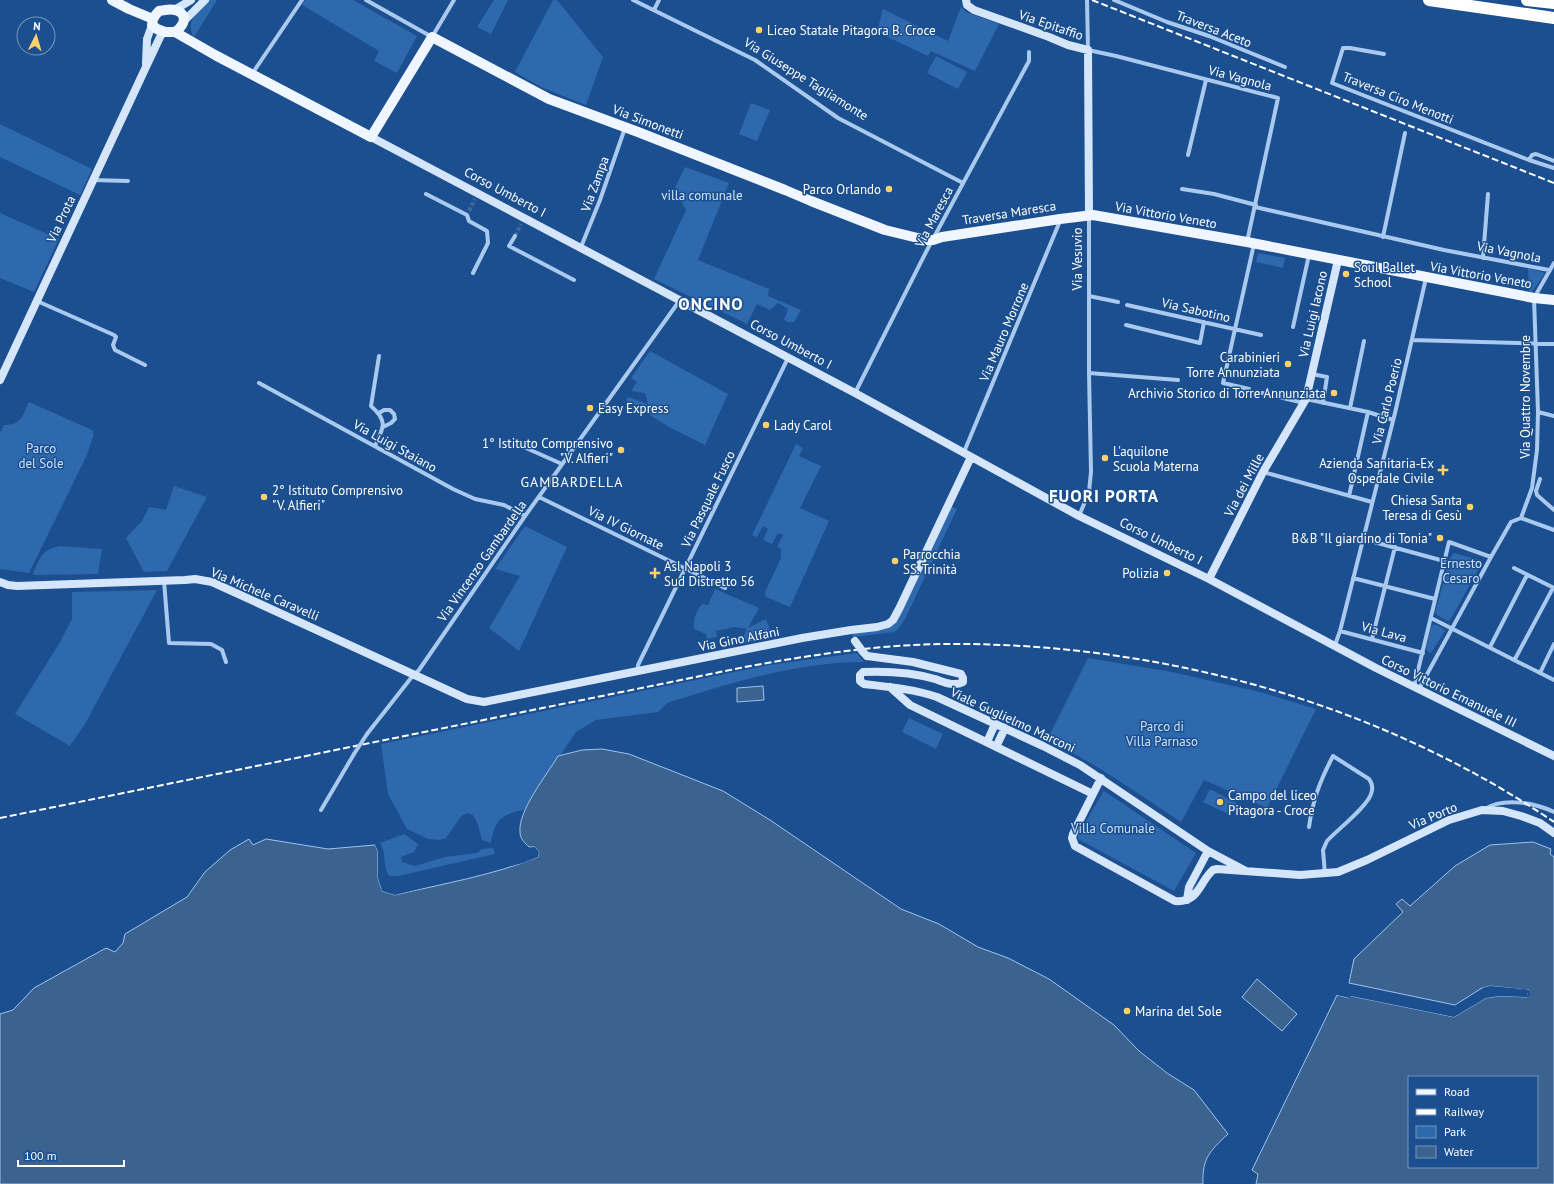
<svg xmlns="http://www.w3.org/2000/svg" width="1554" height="1184" font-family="'PT Sans',sans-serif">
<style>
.green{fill:#2e69ad}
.water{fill:#3c6290;stroke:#9cc4f0;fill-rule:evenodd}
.pier{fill:#1b4f8f}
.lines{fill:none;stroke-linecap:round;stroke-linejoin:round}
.street-tunnel{stroke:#3d69a0;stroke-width:4;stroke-dasharray:4 2;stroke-linecap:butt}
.street{stroke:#a9c9ee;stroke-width:4}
.secondary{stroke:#d6e6fa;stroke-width:8}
.primary{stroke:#f0f6ff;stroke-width:10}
.highway{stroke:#fff;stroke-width:12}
.rail{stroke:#fff;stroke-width:2;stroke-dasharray:7 3;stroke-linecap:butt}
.street-bridge{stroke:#a9c9ee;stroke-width:4}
.secondary-bridge{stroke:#d6e6fa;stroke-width:8}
.poi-dot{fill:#ffd166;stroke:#1b4f8f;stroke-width:1.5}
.labels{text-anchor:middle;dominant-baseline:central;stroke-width:3;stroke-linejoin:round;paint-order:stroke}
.street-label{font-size:13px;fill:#fff;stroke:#1b4f8f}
.poi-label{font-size:13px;fill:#fff;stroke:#1b4f8f;text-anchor:start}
.park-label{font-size:13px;fill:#cfe3fa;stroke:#1b4f8f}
.neighbourhood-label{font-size:14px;letter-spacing:1px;fill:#fff;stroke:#1b4f8f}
.district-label{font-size:17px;font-weight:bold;letter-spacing:1px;fill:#fff;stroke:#1b4f8f}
</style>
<rect width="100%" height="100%" fill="#1b4f8f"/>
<!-- green -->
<path class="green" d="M208 0H217L194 37C184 22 199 10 208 0Z
M305 0H353L417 36 397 73 374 61 379 51 302 5Z
M494 0H508L491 34 477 27Z
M553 0H557L603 57 586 105 541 87 515 72Z
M961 7 966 12 999 24 975 71 931 51 928 56 877 32 883 9 948 41Z
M936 56 967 72 958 89 927 73Z
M751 103 770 110 757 141 739 134Z
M0 124 92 169 80 195 0 157Z
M685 167 729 183 698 260 769 289 768 296 801 310 794 322H788L784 320 788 309 778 303 770 310 757 304 747 324 654 279 686 210 674 190Z
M0 213 59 239 34 292 0 278Z
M1258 253 1285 258 1283 268 1256 262Z
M1528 268 1545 273 1532 292H1529Z
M650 351 728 394 705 445 669 427 626 400 628 397 648 404 645 393 631 391 637 382 631 378Z
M29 402 92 430 94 434 86 457 29 573 0 569V433L4 425C22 425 22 416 29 402Z
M796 444 803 448 799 456 821 466 800 508 829 521 790 607 766 597 765 592 781 558V549L777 547 783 535 778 533 772 544 763 540 768 529 763 526 757 537 752 535Z
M174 486 207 497 167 571 144 572 126 538 142 521 149 507 166 510Z
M948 505 957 509 905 619 898 629 894 632 853 637 851 630 888 624Z
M525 526 567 547 519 651 489 628 520 576 495 569Z
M60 546 102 549 98 574 34 575 33 573C41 557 41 550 60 546Z
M1454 553 1479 560 1481 565 1450 620 1448 621 1437 615 1435 613 1450 558Z
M715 589 759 608 748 628 766 619 769 627V638L740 644 747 629 735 627 716 631 717 637 707 639 706 634 694 629C693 619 696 612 702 604L708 605Z
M157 590 85 724 70 746 15 714 60 642 72 619V592Z
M1434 624 1442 628 1445 631 1431 653 1427 651 1426 649 1431 627Z
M857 653 864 662C796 662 732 683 667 703L658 712 596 720 576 732 548 774 537 788 527 809C503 814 495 818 491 843L482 840 478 825 473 815 467 813 461 816 446 838 439 840 428 839 407 829 388 794 381 744 769 665Z
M1088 658 1172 672 1260 692 1316 709 1267 808 1204 780 1181 822C1137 793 1094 762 1047 740Z
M909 718 943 734 936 749 902 732Z
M1210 789 1236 803 1230 815 1203 802Z
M1104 791 1196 853 1174 891 1078 839V835L1103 792Z
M404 834 418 844 414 852 401 857 402 862 415 866 445 857 477 853 482 849 493 848 495 854 398 876H389C382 865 387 854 380 843Z"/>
<!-- water -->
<path class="water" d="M763 686 764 700 737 702V688Z
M602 749 629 754 723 791 770 820 901 909 939 924 978 947 1008 958 1049 979 1114 1025 1139 1051 1167 1073 1194 1090 1228 1134C1210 1151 1202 1158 1203 1184H0V1014L13 1010 34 988 106 948 115 952 123 943 125 934 187 897 205 872 230 850 249 839 253 845 266 839 328 849 375 845 378 851V878L382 891 395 895C442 884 494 875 538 857L539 852 535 847H529C525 843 520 839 520 832 518 810 547 775 558 756L582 750Z
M1533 842 1551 849 1550 854 1554 857V1184H1256L1258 1174 1252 1170 1337 995 1349 998 1351 996 1454 1017 1486 998 1499 996 1527 997 1529 990 1490 986 1482 988 1455 1005 1349 983 1354 959 1403 912 1396 904 1402 899 1410 906 1455 866 1490 845ZM1409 1077H1537V1167H1409Z
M1257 979 1297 1014 1282 1031 1242 997Z"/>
<!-- pier -->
<path class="pier" d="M377 844 380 851V878L383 889 395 893 497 868 522 861 537 855V853L534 849 527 848 535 847 539 852 538 857 523 863 395 895 382 891 378 878V851L375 845Z
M1490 986 1524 989 1529 990 1530 995 1527 997 1499 996 1486 998 1454 1017 1351 996 1350 998 1337 995 1338 993 1349 995 1351 994 1453 1015 1485 996 1499 994 1526 995 1528 994 1527 992 1524 990 1490 988 1484 989 1482 988Z"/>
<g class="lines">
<!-- street-tunnel -->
<path class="street-tunnel" d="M469 211 475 199
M515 236 521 224"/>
<!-- street -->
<path class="street" d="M366 0 432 37 454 0
M633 0 755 60 838 118 963 183
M1087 0 1088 50 1116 56 1278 98 1247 242
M1114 0 1167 22 1209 36 1285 67
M654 10 659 0
M1384 54 1350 48H1343L1332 83 1529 160
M252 74 302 0
M1188 155 1206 80
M1554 161 1536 154 1532 155 1529 160 1554 168
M93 180 128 181
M1182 189 1214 194 1256 205
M426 194 467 215 469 221 487 231 488 243 473 273
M1255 207 1444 250 1549 270
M515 236 509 246 574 280
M1383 237 1405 133
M581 247 600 200 625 128
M1483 258 1488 194
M1089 296 1118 302
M37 301 114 335 116 337 113 345 115 350 145 365
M1127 305 1261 335
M1126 325 1200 343 1204 322
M1293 327 1309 255
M1412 340 1554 344
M1089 373 1178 380
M1312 374 1327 377 1323 403
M259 383 453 489 475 499 504 505 525 516
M1249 389 1223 383 1254 244
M855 393 926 252 1029 61V52
M1262 393 1304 403
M1306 399 1368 412 1393 420
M1350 408 1364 341
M1538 412 1554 416
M379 413 384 410H390L394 414 395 419 391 423 383 427
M517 444 562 464
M375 446C384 427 388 421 371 406L379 356
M964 452 1060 221
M1263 472 1372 502
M1540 479 1536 491 1537 495 1554 510
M1349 496 1368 412
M539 497 725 588
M1079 516 1089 492 1091 472 1089 373V215
M1521 518 1532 488 1537 450 1538 412 1534 298 1554 263
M1521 518 1554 530
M1363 539 1444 561
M1491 557 1511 522 1521 518
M1514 568 1554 588
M1353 578 1435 599
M164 581 169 643 211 644 222 650 226 662
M1431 618 1554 680
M1340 631 1423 653
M1372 639 1395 547
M1335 645 1340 631 1395 413 1426 278
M1490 647 1527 575
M1515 659 1553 588
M638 671V665L788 358
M1540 673 1554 644
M1414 687 1449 542 1491 557 1419 689
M367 734 411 678 419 670 525 516 680 300
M1485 809C1504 797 1535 803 1554 812
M321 810 354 754
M1309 827C1313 799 1320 781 1333 756L1369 779C1372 783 1373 789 1371 794 1367 807 1337 830 1327 841L1323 850 1325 874"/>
<!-- secondary -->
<path class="secondary" d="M966 0 967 5 974 10 1049 37 1068 45 1088 50 1089 215
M176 9 191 0
M184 21 205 0
M146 64 147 39 152 25
M371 137 855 393 1079 516 1209 579 1376 668 1554 756
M0 380 145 69 161 35 165 32
M1209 579 1263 472 1306 399 1338 260
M0 582 8 585 17 586 185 580 195 579 212 582 467 699 484 702 802 638 851 630 877 627 888 624 893 620 899 609 971 457
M867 656 913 662 961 674 963 678V682C954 687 944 682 935 679 911 672 888 671 863 672L860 675V681L864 684C889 687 913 689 937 697L1043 746 1080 765 1208 851 1246 871
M890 687 910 705 1093 794
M987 742 995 724
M996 747 1005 728
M1101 778 1073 834 1072 838 1075 846 1175 901C1199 903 1199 882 1213 870L1217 869 1300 875 1338 872 1367 860 1449 820 1482 810 1503 811 1521 816 1540 823 1554 833
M1187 900 1189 887 1208 851"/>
<!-- primary -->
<path class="primary" d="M112 0 129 9 153 19
M153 19 152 25 157 29 165 32H175L215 55 371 137 432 37 549 99 638 132 785 190 811 201 885 230 926 240H933L942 237 1060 219 1093 215 1247 242 1534 298 1554 300
M153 19C154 17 157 13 159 11 161 10 163 11 165 10 184 7 191 21 175 32"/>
<!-- highway -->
<path class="highway" d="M1429 0 1554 18
M1527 0 1554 3"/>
<!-- rail -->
<path class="rail" d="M1092 0 1554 183
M0 818 745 667C810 655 876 645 943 644 1157 642 1376 701 1554 822"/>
<!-- street-bridge -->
<path class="street-bridge" d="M354 754 367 734"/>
<!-- secondary-bridge -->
<path class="secondary-bridge" d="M855 641 863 652 867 656"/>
</g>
<!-- markers -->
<g class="poi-dot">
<circle cx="759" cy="30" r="4"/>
<circle cx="889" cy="189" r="4"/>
<circle cx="1346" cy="274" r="4"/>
<circle cx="1288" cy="364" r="4"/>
<circle cx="1334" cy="393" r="4"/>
<circle cx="590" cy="408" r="4"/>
<circle cx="766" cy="425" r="4"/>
<circle cx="621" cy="450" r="4"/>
<circle cx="1105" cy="458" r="4"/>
<path d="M1441 464h4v4h4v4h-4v4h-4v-4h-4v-4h4z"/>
<circle cx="264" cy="497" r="4"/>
<circle cx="1470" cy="507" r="4"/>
<circle cx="1440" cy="538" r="4"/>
<circle cx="895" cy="561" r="4"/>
<path d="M653 567h4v4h4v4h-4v4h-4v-4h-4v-4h4z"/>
<circle cx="1167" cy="573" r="4"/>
<circle cx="1220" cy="802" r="4"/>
<circle cx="1127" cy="1011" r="4"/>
</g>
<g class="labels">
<!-- street labels -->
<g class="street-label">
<text transform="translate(1051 25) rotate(19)">Via Epitaffio</text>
<text transform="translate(1214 29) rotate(21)">Traversa Aceto</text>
<text transform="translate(1240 78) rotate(15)">Via Vagnola</text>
<text transform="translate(806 79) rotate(32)">Via Giuseppe Tagliamonte</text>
<text transform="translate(1398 98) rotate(22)">Traversa Ciro Menotti</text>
<text transform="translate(648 122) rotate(21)">Via Simonetti</text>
<text transform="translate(595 184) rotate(-70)">Via Zampa</text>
<text transform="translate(505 192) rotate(28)">Corso Umberto I</text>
<text transform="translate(1009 213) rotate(-9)">Traversa Maresca</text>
<text transform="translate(1166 215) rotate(10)">Via Vittorio Veneto</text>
<text transform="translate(934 217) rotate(-62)">Via Maresca</text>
<text transform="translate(61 219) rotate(-65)">Via Prota</text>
<text transform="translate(1509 252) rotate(11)">Via Vagnola</text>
<text transform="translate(1077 259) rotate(-90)">Via Vesuvio</text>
<text transform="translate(1481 275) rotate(10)">Via Vittorio Veneto</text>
<text transform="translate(1196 310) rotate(13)">Via Sabotino</text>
<text transform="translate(1313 314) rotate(-77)">Via Luigi Iacono</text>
<text transform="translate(1004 332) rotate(-67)">Via Mauro Morrone</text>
<text transform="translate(791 344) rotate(28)">Corso Umberto I</text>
<text transform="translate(1525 397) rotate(-90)">Via Quattro Novembre</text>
<text transform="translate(1387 401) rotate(-76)">Via Carlo Poerio</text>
<text transform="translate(395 446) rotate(29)">Via Luigi Staiano</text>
<text transform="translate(1244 485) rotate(-62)">Via dei Mille</text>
<text transform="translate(708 499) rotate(-64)">Via Pasquale Fusco</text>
<text transform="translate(626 528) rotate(26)">Via IV Giornate</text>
<text transform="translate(1161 541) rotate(26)">Corso Umberto I</text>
<text transform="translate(482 561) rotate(-55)">Via Vincenzo Gambardella</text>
<text transform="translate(265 594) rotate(23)">Via Michele Caravelli</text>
<text transform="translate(1384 632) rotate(15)">Via Lava</text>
<text transform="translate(739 639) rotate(-11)">Via Gino Alfani</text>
<text transform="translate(1449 691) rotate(26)">Corso Vittorio Emanuele III</text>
<text transform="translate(1013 720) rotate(25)">Viale Guglielmo Marconi</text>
<text transform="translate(1433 816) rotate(-23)">Via Porto</text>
</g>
<!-- poi labels -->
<g class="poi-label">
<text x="767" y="30">Liceo Statale Pitagora B. Croce</text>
<text x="881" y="189" text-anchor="end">Parco Orlando</text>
<text x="1354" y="267">Soul Ballet<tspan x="1354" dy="15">School</tspan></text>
<text x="1280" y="357" text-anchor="end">Carabinieri<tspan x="1280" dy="15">Torre Annunziata</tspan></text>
<text x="1326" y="393" text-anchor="end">Archivio Storico di Torre Annunziata</text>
<text x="598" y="408">Easy Express</text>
<text x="774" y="425">Lady Carol</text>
<text x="613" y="443" text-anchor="end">1° Istituto Comprensivo<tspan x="613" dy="15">"V. Alfieri"</tspan></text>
<text x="1113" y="451">L'aquilone<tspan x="1113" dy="15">Scuola Materna</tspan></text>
<text x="1434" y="463" text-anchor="end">Azienda Sanitaria-Ex<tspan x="1434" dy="15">Ospedale Civile</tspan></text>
<text x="272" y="490">2° Istituto Comprensivo<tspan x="272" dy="15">"V. Alfieri"</tspan></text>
<text x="1462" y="500" text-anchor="end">Chiesa Santa<tspan x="1462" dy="15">Teresa di Gesù</tspan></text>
<text x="1432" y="538" text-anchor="end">B&amp;B "Il giardino di Tonia"</text>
<text x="903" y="554">Parrocchia<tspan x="903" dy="15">SS. Trinità</tspan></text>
<text x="664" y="566">Asl Napoli 3<tspan x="664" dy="15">Sud Distretto 56</tspan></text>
<text x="1159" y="573" text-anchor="end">Polizia</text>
<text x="1228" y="795">Campo del liceo<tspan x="1228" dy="15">Pitagora - Croce</tspan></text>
<text x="1135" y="1011">Marina del Sole</text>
</g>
<!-- park labels -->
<g class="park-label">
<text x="702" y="195">villa comunale</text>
<text x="41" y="448">Parco<tspan x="41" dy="15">del Sole</tspan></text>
<text x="1461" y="563">Ernesto<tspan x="1461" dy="15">Cesaro</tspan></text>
<text x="1162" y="726">Parco di<tspan x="1162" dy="15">Villa Parnaso</tspan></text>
<text x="1113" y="828">Villa Comunale</text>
</g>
<!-- neighbourhood labels -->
<g class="neighbourhood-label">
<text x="572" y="482">GAMBARDELLA</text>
</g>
<!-- district labels -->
<g class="district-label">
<text x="711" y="304">ONCINO</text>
<text x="1104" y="496">FUORI PORTA</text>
</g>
</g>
<!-- legend -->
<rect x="1408" y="1076" width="130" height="92" fill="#1b4f8f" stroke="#7695bc"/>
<rect x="1416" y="1089" width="20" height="6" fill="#f0f6ff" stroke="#7695bc"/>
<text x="1444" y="1096" font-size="12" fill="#ffffff">Road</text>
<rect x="1416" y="1109" width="20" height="6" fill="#ffffff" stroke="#7695bc"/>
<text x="1444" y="1116" font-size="12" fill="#ffffff">Railway</text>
<rect x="1416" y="1126" width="20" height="12" fill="#2e69ad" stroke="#7695bc"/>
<text x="1444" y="1136" font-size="12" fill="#ffffff">Park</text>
<rect x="1416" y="1146" width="20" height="12" fill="#3c6290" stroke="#7695bc"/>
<text x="1444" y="1156" font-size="12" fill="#ffffff">Water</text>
<!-- north arrow -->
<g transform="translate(36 36) rotate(5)"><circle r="19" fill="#1b4f8f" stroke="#7695bc"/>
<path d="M0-3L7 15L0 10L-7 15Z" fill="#ffd166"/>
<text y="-6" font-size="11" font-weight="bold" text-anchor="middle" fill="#ffffff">N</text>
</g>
<!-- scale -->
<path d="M18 1160v6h106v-6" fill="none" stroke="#ffffff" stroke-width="2"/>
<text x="24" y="1160" font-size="12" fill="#ffffff" stroke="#1b4f8f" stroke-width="3" paint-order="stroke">100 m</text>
</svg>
